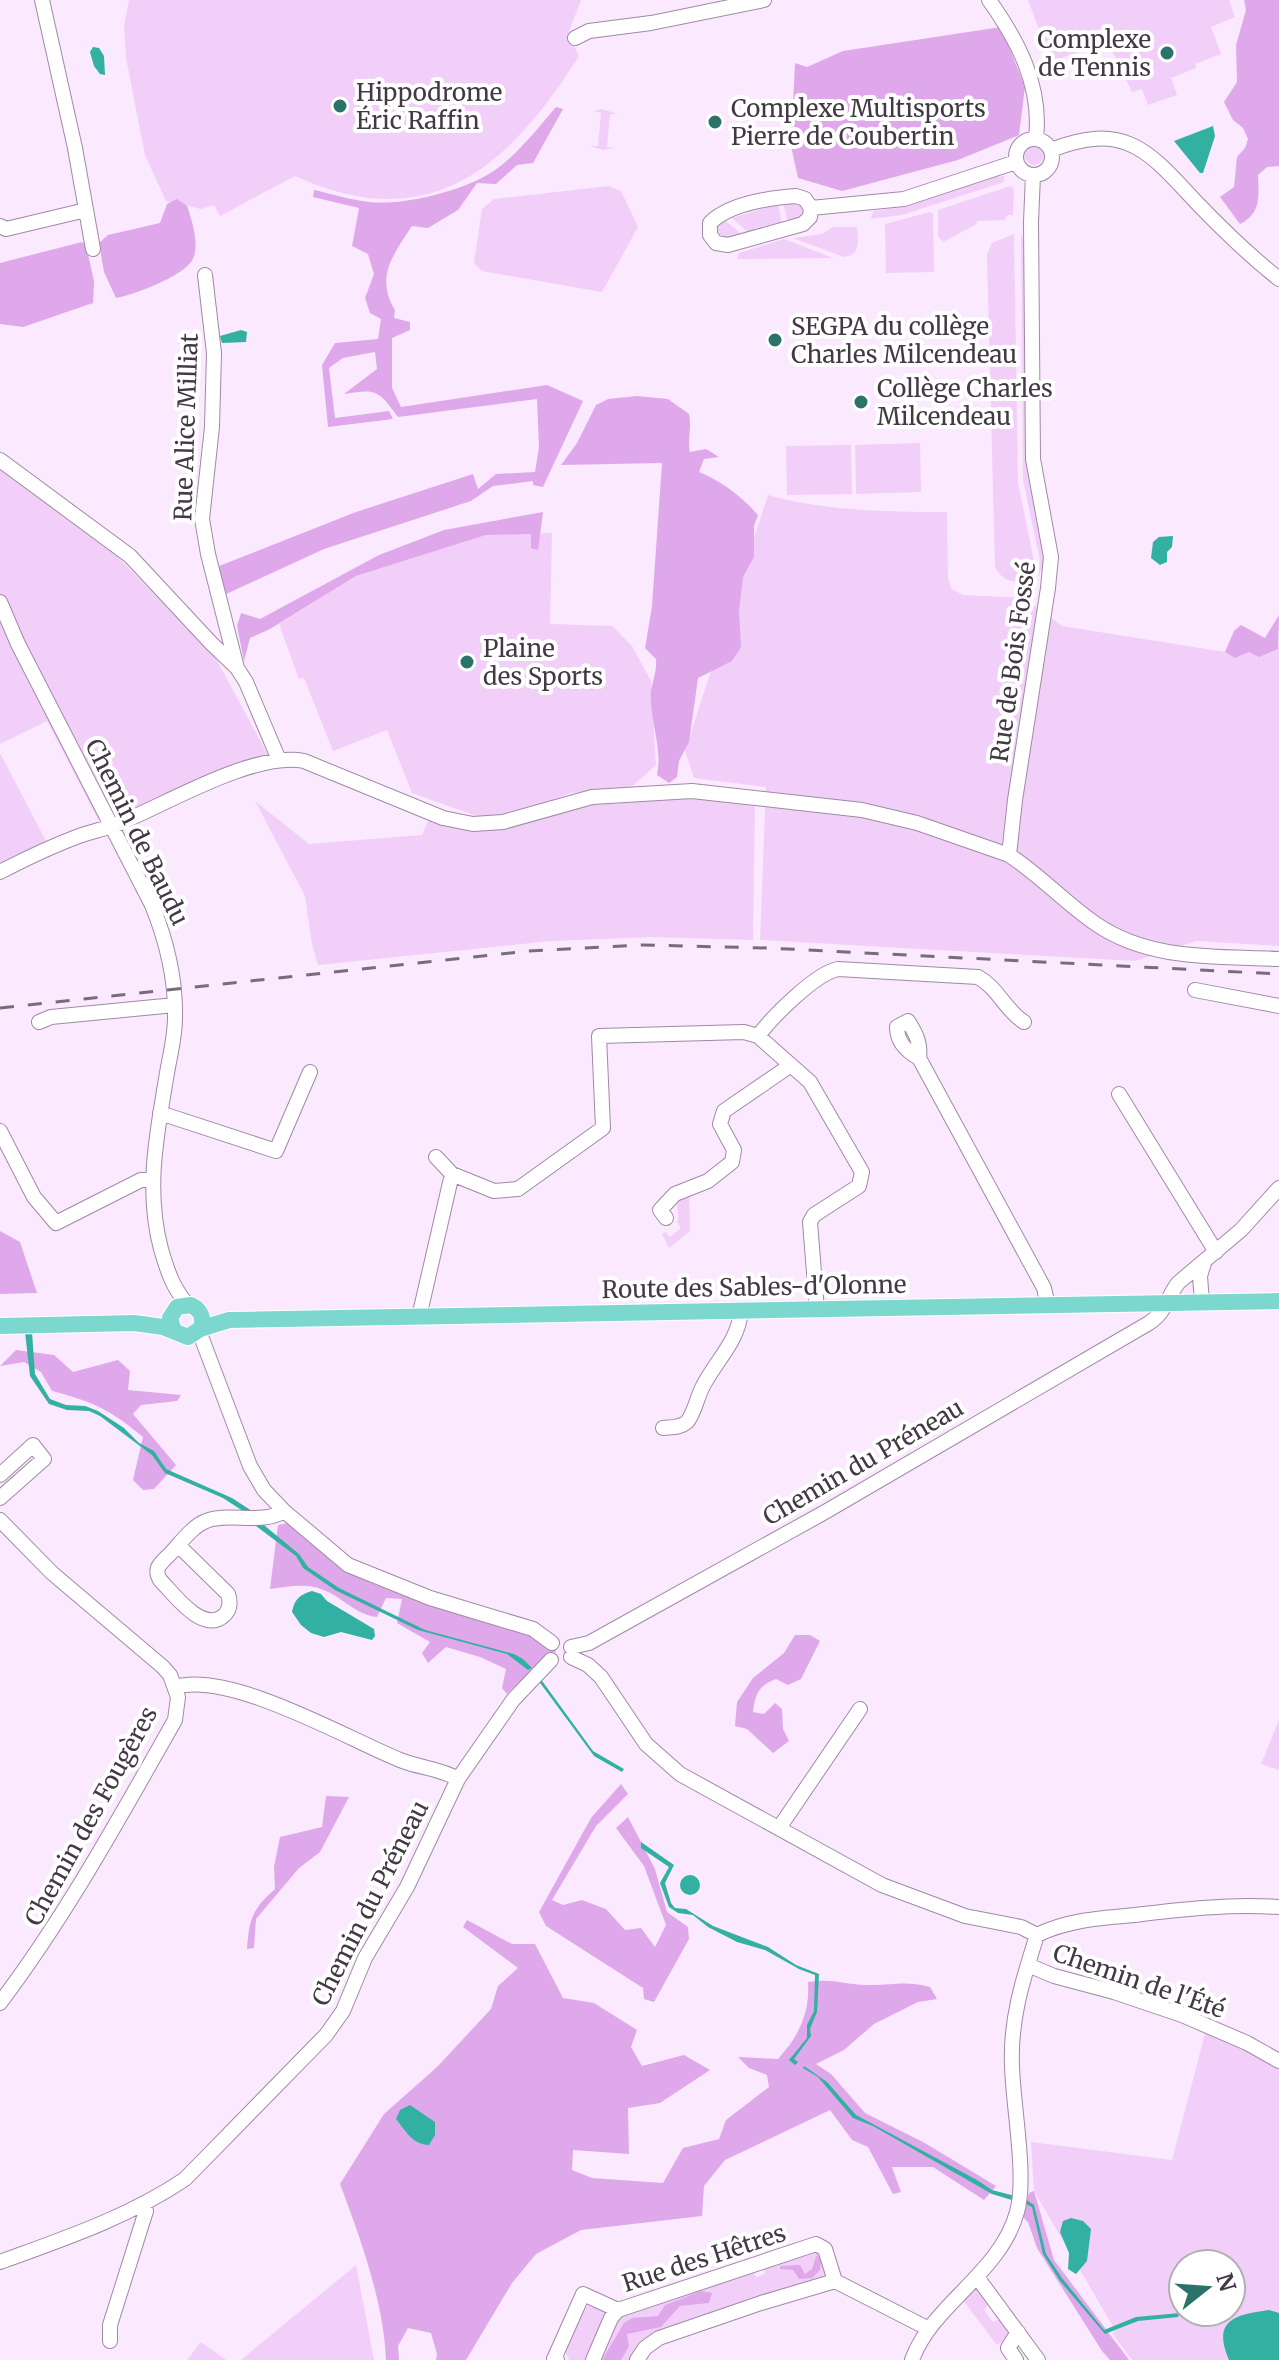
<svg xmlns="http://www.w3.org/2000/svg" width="1279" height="2360" font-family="Merriweather,serif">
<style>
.green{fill:#f2cff9;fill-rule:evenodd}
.forest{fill:#dfa8ea}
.water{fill:#32b0a2}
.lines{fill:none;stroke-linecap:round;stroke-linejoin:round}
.minor-casing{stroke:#9f8aa3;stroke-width:16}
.major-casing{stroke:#fff;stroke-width:18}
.minor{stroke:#fff;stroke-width:14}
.major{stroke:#7cd8ce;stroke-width:16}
.rail{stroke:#786c7a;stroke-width:3;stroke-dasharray:14 14;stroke-linecap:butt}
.poi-dot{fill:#2b7269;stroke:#fff;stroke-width:3}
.labels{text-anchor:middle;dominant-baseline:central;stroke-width:8;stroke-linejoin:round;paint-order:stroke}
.poi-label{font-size:24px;fill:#423944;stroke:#fff;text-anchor:start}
.street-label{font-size:24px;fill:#423944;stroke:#fff}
</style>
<rect width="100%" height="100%" fill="#fbe9ff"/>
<!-- green -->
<path class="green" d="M129 0H581L568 34 579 56C509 167 430 238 295 176L220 216 214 205 201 209 166 201 145 155 126 58 124 26Z
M1028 0H1229L1235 17 1211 27 1221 54 1195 64 1196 68 1171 78 1177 95 1148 105 1142 89 1132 92 1109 44 1091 47 1054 61 1051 53 1048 54Z
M602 109 618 114H610L607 147 614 148 603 150 589 146H598L601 113 594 111Z
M1025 156a9 9 0 1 1 18 0a9 9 0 1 1-18 0Z
M1004 176V182L902 215 870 219 874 211 905 207 995 177Z
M609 186 621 191 638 227 602 292 482 271 474 263 482 209 494 199Z
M1010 186 1014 189 1013 215H1007L1005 220 976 221 977 224 943 242 938 236V210Z
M783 202H803L806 217 788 224Z
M778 204 782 225 778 223 755 228 749 233 732 218Z
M930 212 933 214 934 272 886 273 885 224Z
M722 218 744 236 718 240 714 223Z
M833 227H857C858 241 861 255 844 257L793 238 822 234Z
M1014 234 1018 483 1034 561 1032 580C1015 582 1004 584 995 567L987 255 992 243Z
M1021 235 1026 243 1028 475 1045 562 1038 577 1040 560 1023 480Z
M784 239 833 258 737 259 739 253Z
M920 443 921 492 856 494 855 445Z
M851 445 852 494 787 495 786 446Z
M0 470 107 546 214 655 269 757 118 818 98 819 47 721 0 744Z
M768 495C825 511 887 512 947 512L948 579 952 589 963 595 1024 598 1062 626 1225 652 1235 658 1249 652 1279 647V946L1196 941 1135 961 760 940 766 787 694 778 685 751Z
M552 533 550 624 612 626 632 646 651 681 656 765 628 790 571 793 507 817 485 819 412 793 387 730 333 751 304 678 299 679 279 624 356 576 486 535Z
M0 753 46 841 0 865Z
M650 796 755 801 753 940 653 937 551 941 318 965 312 944 305 896 255 801 309 844 422 835 429 819C490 845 513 818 569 806 595 800 623 799 650 796Z
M689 1194 690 1231 669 1248 662 1234 665 1232 670 1237 681 1228 677 1222C681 1216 675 1208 678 1199Z
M1279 1720V1770L1261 1764Z
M1207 2026 1279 2067V2360H1132L1112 2333 1125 2325 1115 2330 1034 2191 1031 2142 1172 2160ZM1183 2264H1231V2312H1183Z
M816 2248 823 2253 828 2278 659 2334 631 2360H597L617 2317 752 2269 756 2277 765 2274 764 2267Z
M356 2265 374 2360H241Z
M972 2289 978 2290 989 2304 984 2310 993 2322 1002 2318 1010 2331 1009 2337 997 2345 962 2299Z
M587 2306 598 2308 605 2313 606 2319 588 2360H569L564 2348Z
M201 2342 226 2360H187Z"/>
<!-- forest -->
<path class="forest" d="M1244 0H1279V166L1267 167 1258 175C1259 197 1261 213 1240 224L1220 197 1234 187 1237 157 1245 148 1248 139 1243 128 1233 120 1224 102 1237 82 1236 45 1246 10Z
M1001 27 1025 87 1019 135 958 160 842 191 798 178 791 146 795 63 807 67 843 51Z
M556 107 563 109 533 163 517 165 496 184 477 183 458 210 428 228 412 226C393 255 375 277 395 310L394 318 410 322V330L392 338V388L401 407 547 385 583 401 543 487 533 485V481L493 486 471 501 324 549 224 595 219 566 356 512 473 474 478 489 496 474 535 472 539 447 537 399 398 417C379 391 377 388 344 394L377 369 375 352 343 358 329 368 335 418 389 411 393 419 328 427 322 365 335 343 378 339 381 319 370 313 365 298 374 274 368 254 352 246 359 208 313 197 314 190C332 194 351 200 369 202 404 206 467 190 495 170 519 153 537 129 556 107Z
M177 199 187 206C192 220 201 249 191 262 180 277 134 295 116 298L104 272 99 243 108 235 160 223 167 204Z
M82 242 86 245 94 281 93 303 23 327 0 324V263Z
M637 396 668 399 689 414C692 429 687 438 690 452L706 449 719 457 704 459 699 472C723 482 741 496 758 515L754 526V557L743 577 739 611 741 647 732 661 698 678 689 742 679 761 677 777 669 783 657 775C663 747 649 720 651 691 653 679 657 671 656 659L645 648 652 606 662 463 561 465 577 443 596 405 608 399Z
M543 512 538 550 531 548V534L486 535 356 576 270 629 250 638 244 661 237 626 241 613 260 619 379 555 444 530Z
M1279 615 1278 649 1259 657 1249 652 1235 658 1225 652 1234 631 1241 625 1265 638Z
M0 1231 20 1242 37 1293 0 1294Z
M16 1350 54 1355 73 1372 118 1360 130 1371 128 1390 181 1395 177 1401 141 1405 133 1414 176 1465 154 1489 143 1490 133 1480 143 1437C109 1409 94 1402 52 1391L41 1372 24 1362 0 1366Z
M288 1523 348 1572 376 1585 553 1644 556 1651 507 1694 502 1688 506 1669 480 1657 446 1647 428 1663 422 1653 430 1642 397 1623 402 1599 386 1598 377 1617C355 1615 342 1596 321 1589 305 1583 286 1587 270 1589L278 1525Z
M795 1635H810L820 1641 801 1679 788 1685 776 1679C759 1685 755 1694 753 1712L764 1714 775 1703 782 1709 783 1729 789 1741 773 1753 747 1729 735 1726 737 1702 753 1678 784 1653Z
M621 1784 628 1794 596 1826 552 1900 563 1905 582 1900 606 1909 625 1930 641 1928 655 1947 666 1925 644 1866 616 1828 628 1817 655 1869 667 1912 688 1927 689 1939 654 2002 644 1999 643 1988 546 1926 539 1912 591 1818Z
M326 1796 349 1797 320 1852 299 1868 256 1919 254 1948 247 1949C249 1920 252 1909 275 1889L274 1867 280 1837 322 1827Z
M467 1920 512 1944H535L563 1998 594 2003 637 2030 631 2047 642 2066 684 2055 710 2070 660 2103 628 2108 629 2154 573 2150 572 2170 592 2178 663 2183 683 2148 719 2139 726 2120 769 2087 767 2075 749 2068 738 2057 778 2059C799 2036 810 2013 808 1982 832 1978 843 1984 866 1985 891 1986 904 1980 930 1987L937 1999 918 2002 874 2024 844 2050 816 2064 831 2074 865 2113 923 2142 996 2186 984 2200 933 2167H892L901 2192 893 2194 868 2147 852 2140 830 2110 725 2160 704 2186 702 2216 581 2230 536 2254 512 2283 466 2360H436L437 2354 431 2333 408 2328 398 2346 399 2360H386C384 2303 360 2237 340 2184L384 2114 437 2067 491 2009 498 1986 518 1968 463 1927Z
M1034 2191 1054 2260 1129 2360H1110L1102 2351 1037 2248 1028 2222 1023 2217 1029 2193Z
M817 2254 821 2261 820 2270 812 2278 799 2279 793 2270 780 2269V2266L800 2265 805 2274 812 2269Z
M701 2291 712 2293 709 2303 680 2306 661 2327 627 2334 629 2346 621 2360H602L624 2323 632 2318 658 2316 665 2305Z"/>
<!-- water -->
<path class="water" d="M93 47 99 48 104 56 105 75 100 74 94 66 90 52Z
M1213 126 1215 136 1203 173H1200L1174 141Z
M241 330 247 332 246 342 222 343 220 336Z
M1173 536 1172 547 1167 552V562L1160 565 1151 558 1153 542 1159 537Z
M25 1332H32L35 1374 50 1399 66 1405 85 1406 98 1411 124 1428 139 1443 154 1451 166 1469 232 1498 255 1513 249 1515 223 1498 165 1473 152 1455 100 1416 89 1411 67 1410 49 1404 30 1376Z
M259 1521 299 1554 308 1567 339 1588 425 1630 514 1654 523 1659 532 1668 528 1670 507 1654 418 1630 335 1590 303 1568 296 1556 252 1523Z
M312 1591 321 1594 327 1601 374 1629 375 1636 372 1640 341 1632 324 1637 311 1633 301 1625 292 1612C295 1599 299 1595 312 1591Z
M540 1678 593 1751 624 1769 622 1772 594 1756 538 1680Z
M641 1842 674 1865 665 1883 671 1903 675 1908 686 1909 713 1926 768 1947 796 1965 819 1974 817 2012 810 2029 811 2036 794 2059 798 2062 795 2065 789 2060 807 2038V2025L814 2011 815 1975 799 1969 765 1950 737 1942 708 1927 693 1915 678 1913 669 1907 660 1883 669 1867 641 1848Z
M680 1885a10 10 0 1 1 20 0a10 10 0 1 1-20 0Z
M804 2066 827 2082 856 2115 977 2180 992 2190 1015 2196V2201L992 2194 873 2126 853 2118 818 2077 803 2068Z
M410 2105 435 2122V2135L429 2145C413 2145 405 2130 396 2119L400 2110Z
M1022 2197 1034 2205 1046 2254 1062 2278 1104 2330 1136 2317 1180 2313 1178 2317 1138 2321 1105 2334 1060 2281 1043 2254 1032 2207 1024 2203Z
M1071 2218 1083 2221 1091 2229 1087 2261 1076 2274 1068 2269 1069 2253 1060 2232 1063 2221Z
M1269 2310 1279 2313V2360H1229C1212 2320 1234 2315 1269 2310Z"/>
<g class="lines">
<!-- minor casing -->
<g class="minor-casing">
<path id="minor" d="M42 0 75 148 93 249
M989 0C1018 41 1042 86 1036 138
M575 38 589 31 651 23 764 0
M1016 157a18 18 0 1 1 36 0a18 18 0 1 1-36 0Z
M1051 150C1127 120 1150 153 1198 204 1224 231 1250 256 1279 279
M1033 175 1031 222 1033 459 1051 557 1048 588 1015 800 1009 855C1040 875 1065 903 1096 924 1150 961 1216 956 1279 959
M796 196 805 199 811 208 810 217 803 224 728 245 716 243 710 235V223C730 203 769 198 796 196Z
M811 208 904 199 1016 162
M0 226 6 229 86 210
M205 275 214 353 212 427 202 519 208 554 237 668 246 682 279 760
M0 460 130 556 211 643 236 667
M0 602 18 644 152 905C167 942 176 978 175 1018 175 1037 170 1055 167 1073 157 1133 145 1189 161 1249 167 1270 173 1288 187 1304
M0 872C25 859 52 846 79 836 92 831 106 829 120 823 166 804 255 751 304 761L443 818 473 824 503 822 592 797 692 791 862 810 917 823 1009 855
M1195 990 1279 1006
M39 1022 51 1017 175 1005
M758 1036C772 1017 816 973 838 969L978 977C998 988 1005 1010 1024 1022
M919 1058C921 1043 916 1034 908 1021L897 1027C897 1042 906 1051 919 1058L1044 1288 1048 1306
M1119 1094 1216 1252
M160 1113 276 1151 310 1072
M0 1131 34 1197 56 1223 141 1180H152
M436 1157 452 1174
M666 1218 660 1210 675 1194 708 1181 732 1162 734 1150 720 1124 724 1111 791 1065
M1202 1302 1200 1276 1204 1263
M419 1317 452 1174 494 1191 518 1189 603 1128 599 1036 744 1032 758 1036 810 1082 862 1172 859 1186 814 1215 810 1222 817 1310
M199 1331 250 1466 264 1490 284 1511 348 1565 430 1598 533 1629 552 1643
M663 1428C671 1427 680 1428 687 1422 694 1414 697 1398 702 1388 715 1361 738 1343 741 1311
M0 1475 33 1445 44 1459 0 1498
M0 1520 52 1573 163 1667 170 1675 178 1697 175 1720C120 1817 67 1914 0 2003
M178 1545 228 1594C231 1603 230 1611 222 1617 201 1632 173 1593 160 1580 153 1568 161 1563 169 1555 180 1544 191 1527 206 1521 227 1512 264 1525 284 1511
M571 1647 589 1643 825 1512 1149 1323C1165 1313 1167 1298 1178 1283L1241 1230 1279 1188
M571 1657 588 1665 601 1677 646 1744 680 1774 882 1885 965 1916 1021 1927 1037 1935
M175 1687C231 1671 346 1738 400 1760 419 1768 440 1768 458 1779
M779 1828 860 1709
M1028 1965 1054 1976 1114 1992 1182 2015 1247 2043 1279 2061
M0 2262C63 2239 129 2217 185 2179L326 2035 343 2011 365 1958 407 1887 458 1779 513 1700 551 1660
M977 2277 1038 2360
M110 2341V2325L146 2211 143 2204
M557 2360 554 2359 583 2294 618 2310
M593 2360 611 2318 618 2310 816 2244 825 2249 835 2281
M637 2360 645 2348 659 2338 761 2303 835 2281 929 2329
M912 2360C932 2304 1000 2274 1017 2212 1027 2177 1013 2106 1012 2066 1010 2019 1023 1979 1037 1935 1067 1920 1101 1918 1135 1915 1183 1909 1230 1904 1279 1907
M1016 2360 1008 2348 1018 2332"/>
</g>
<!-- major casing -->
<g class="major-casing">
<path id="major" d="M0 1326 134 1323 163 1327 188 1337 200 1329C205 1319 201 1310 191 1305L177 1307 170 1318 174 1331
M200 1329 229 1320 1279 1301"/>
</g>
<!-- minor -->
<use href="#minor" class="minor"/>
<!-- major -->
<use href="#major" class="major"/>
<!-- rail -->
<path class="rail" d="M0 1008 528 951 643 945 768 948 1279 974"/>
</g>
<!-- markers -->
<g class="poi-dot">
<circle cx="1167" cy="53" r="8"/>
<circle cx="340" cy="106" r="8"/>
<circle cx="715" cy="122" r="8"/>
<circle cx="775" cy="340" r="8"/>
<circle cx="861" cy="402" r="8"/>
<circle cx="467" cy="662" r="8"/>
</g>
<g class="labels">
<!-- poi labels -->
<g class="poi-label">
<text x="1151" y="39" text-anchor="end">Complexe<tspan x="1151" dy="28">de Tennis</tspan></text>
<text x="356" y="92">Hippodrome<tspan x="356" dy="28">Éric Raffin</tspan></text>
<text x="731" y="108">Complexe Multisports<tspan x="731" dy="28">Pierre de Coubertin</tspan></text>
<text x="791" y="326">SEGPA du collège<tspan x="791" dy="28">Charles Milcendeau</tspan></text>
<text x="877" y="388">Collège Charles<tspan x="877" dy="28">Milcendeau</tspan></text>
<text x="483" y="648">Plaine<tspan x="483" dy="28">des Sports</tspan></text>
</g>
<!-- street labels -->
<g class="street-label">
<text transform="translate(186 427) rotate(-88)">Rue Alice Milliat</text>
<text transform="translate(1013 662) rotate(-82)">Rue de Bois Fossé</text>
<text transform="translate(137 832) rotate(64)">Chemin de Baudu</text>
<text transform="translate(754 1287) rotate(-1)">Route des Sables-d'Olonne</text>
<text transform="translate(863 1462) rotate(-30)">Chemin du Préneau</text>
<text transform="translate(91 1816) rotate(-61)">Chemin des Fougères</text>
<text transform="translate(370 1903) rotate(-63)">Chemin du Préneau</text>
<text transform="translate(1139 1981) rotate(19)">Chemin de l'Été</text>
<text transform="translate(704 2258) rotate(-18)">Rue des Hêtres</text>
</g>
</g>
<!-- north arrow -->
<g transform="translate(1207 2288) rotate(73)"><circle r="38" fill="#ffffff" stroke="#b3b0b4" stroke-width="2"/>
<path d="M0-6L14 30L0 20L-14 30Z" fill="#2b7269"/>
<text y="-12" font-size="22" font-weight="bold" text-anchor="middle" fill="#423944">N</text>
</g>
</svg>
